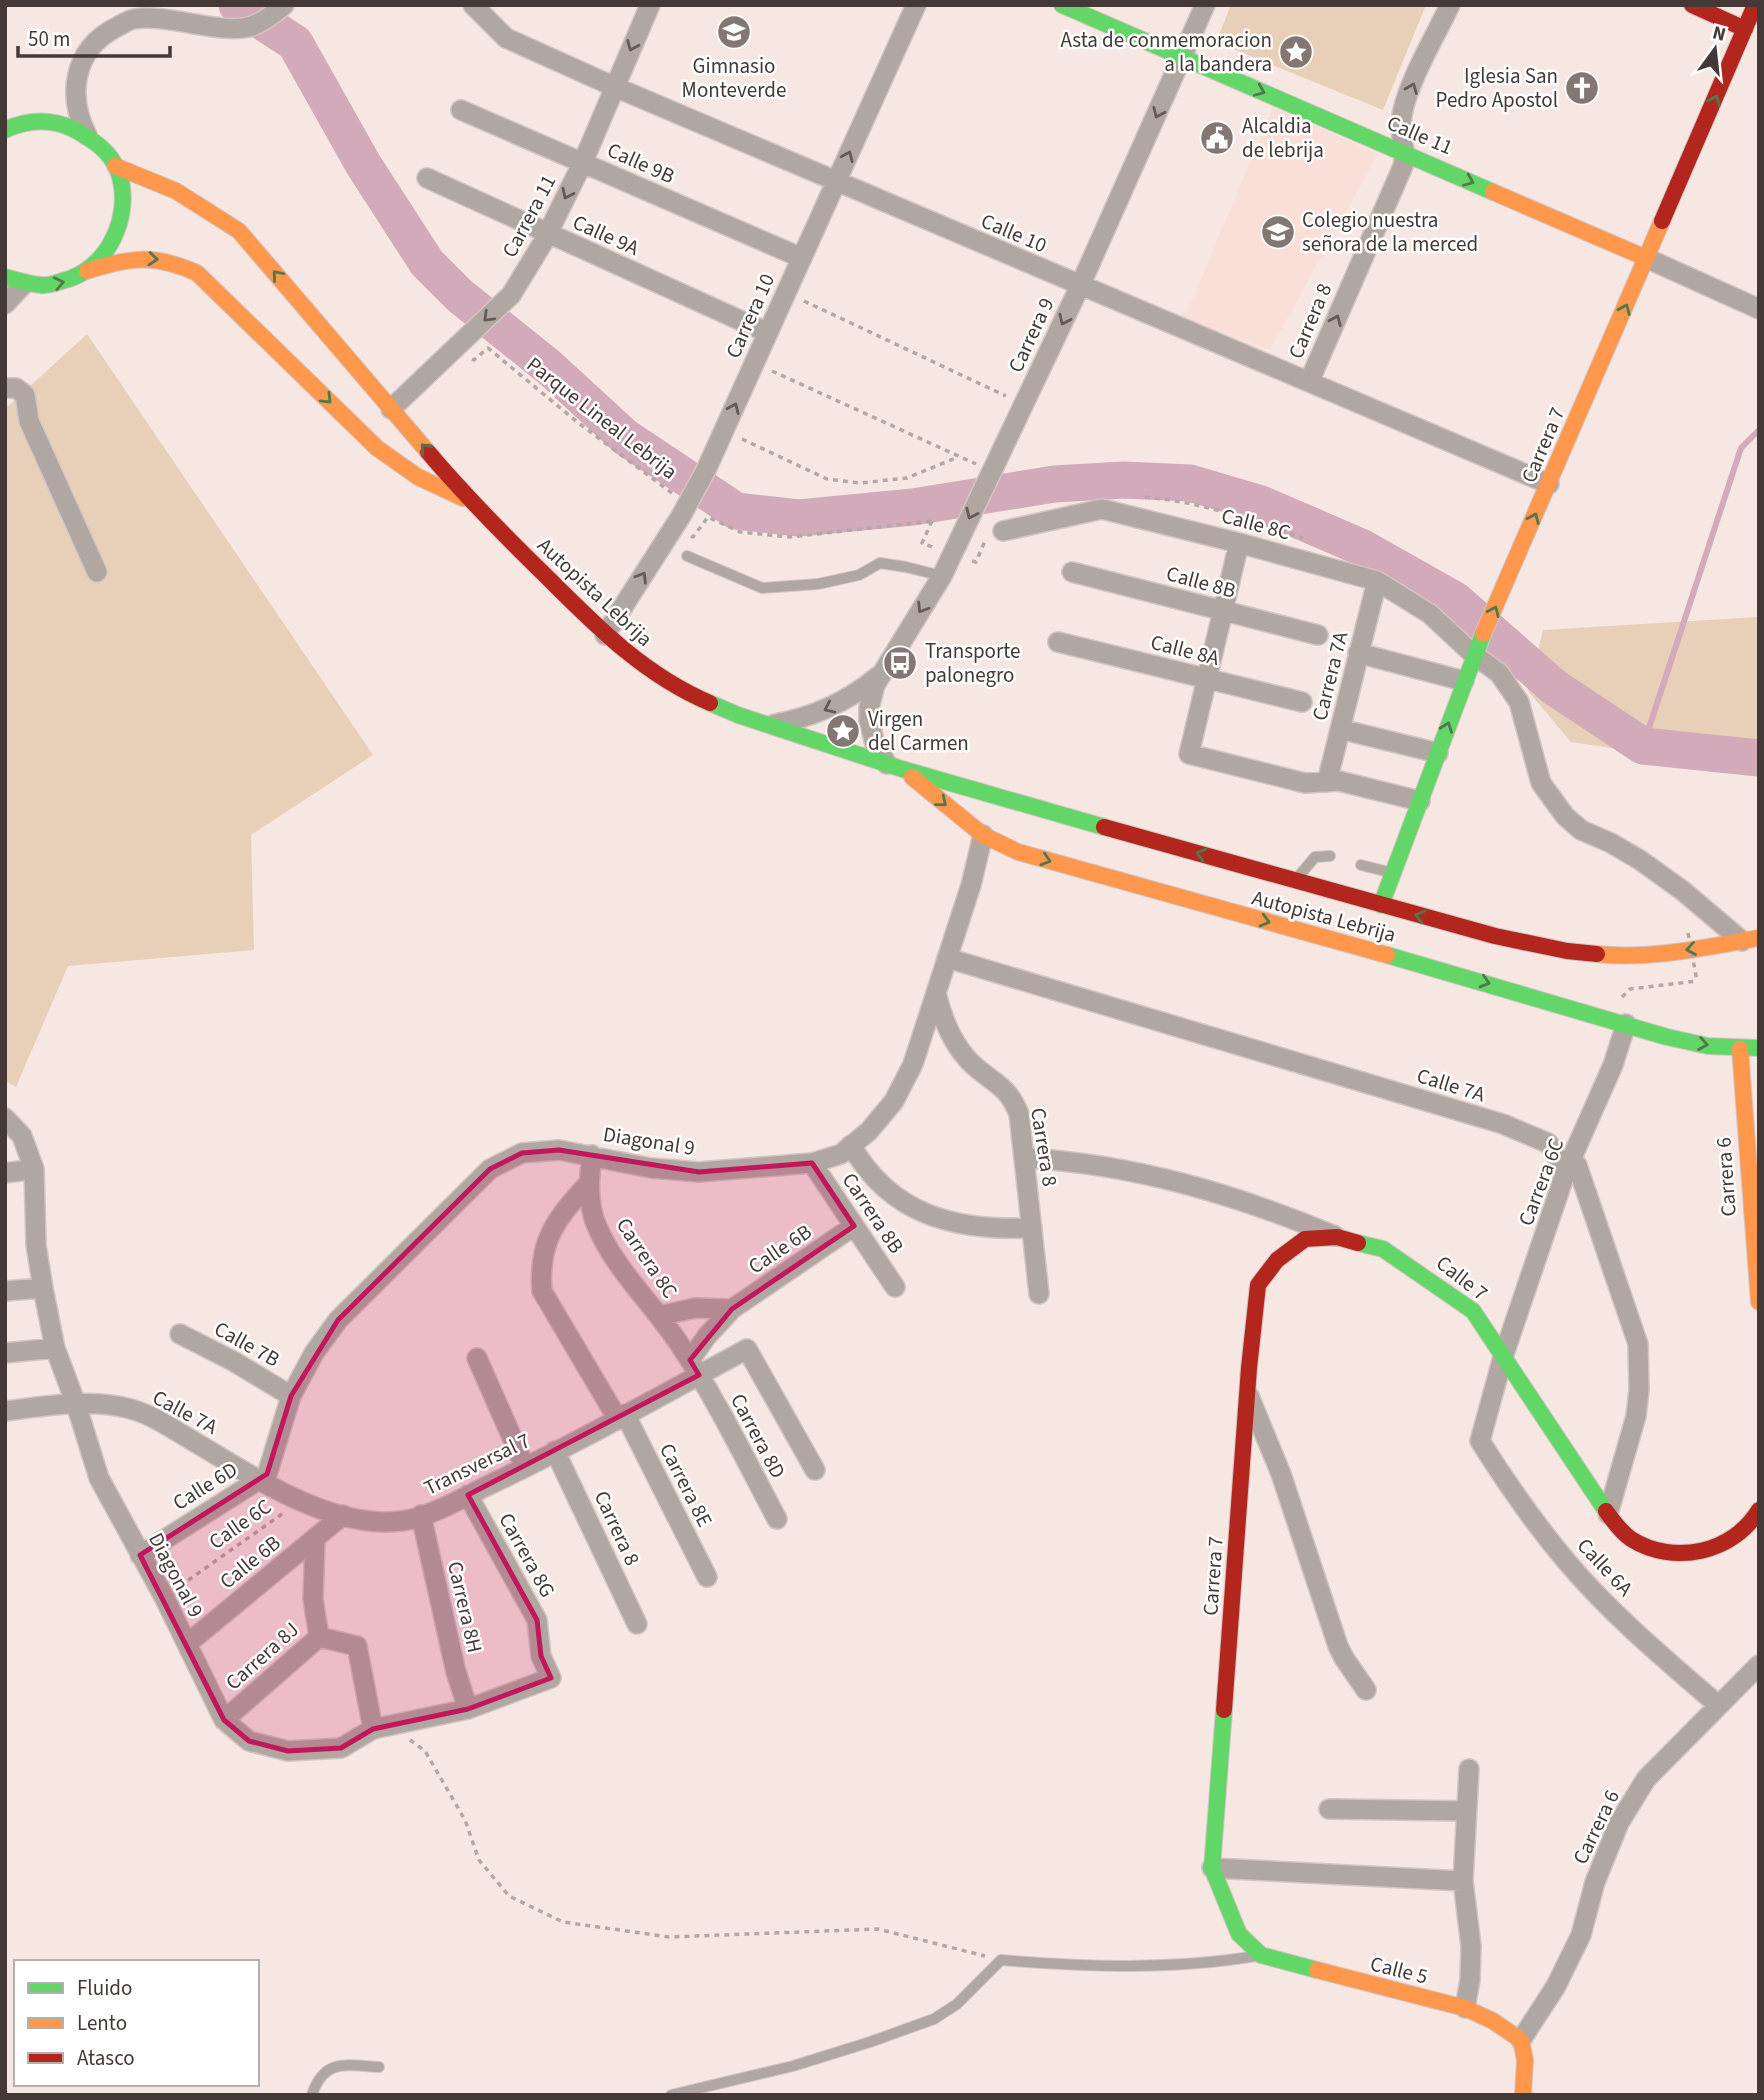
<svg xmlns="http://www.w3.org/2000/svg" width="1764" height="2100" font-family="'Source Sans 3',sans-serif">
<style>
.built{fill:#faded8}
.green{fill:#e8cfb7}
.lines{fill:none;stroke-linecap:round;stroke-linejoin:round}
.stream{stroke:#d3aaba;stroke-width:6}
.river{stroke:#d3aaba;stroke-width:37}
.lane-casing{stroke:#d2c5c2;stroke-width:12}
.street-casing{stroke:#d2c5c2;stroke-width:22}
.fast-casing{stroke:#d2c5c2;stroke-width:18}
.slow-casing{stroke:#d2c5c2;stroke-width:18}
.jam-casing{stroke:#d2c5c2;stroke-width:18}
.path{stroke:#b2a9a6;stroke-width:3.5;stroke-dasharray:5 5;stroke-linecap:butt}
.lane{stroke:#b0a6a2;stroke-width:10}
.street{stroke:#b0a6a2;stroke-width:19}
.fast{stroke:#63d668;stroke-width:16}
.slow{stroke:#ff974d;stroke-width:16}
.jam{stroke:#b3261e;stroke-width:16}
.path-bridge{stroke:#b2a9a6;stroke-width:3.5;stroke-dasharray:5 5;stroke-linecap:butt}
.oneway{stroke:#655a57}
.oneway2{stroke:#51784b}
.marked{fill:#c2185b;fill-opacity:0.2;stroke:#c2185b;stroke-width:5;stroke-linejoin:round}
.labels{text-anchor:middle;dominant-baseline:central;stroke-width:5;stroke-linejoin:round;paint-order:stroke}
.poi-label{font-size:21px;fill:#453937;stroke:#fff;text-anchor:start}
.street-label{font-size:21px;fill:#453937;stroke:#fff}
</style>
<rect width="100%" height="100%" fill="#f7e7e3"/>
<!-- built -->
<path class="built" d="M1273 107 1378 154 1270 350 1178 317 1188 310Z"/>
<!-- green -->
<path class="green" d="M1231 5H1426L1383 110 1216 42Z
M87 334 373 755 251 835 254 950 68 966 16 1087 5 1081V409Z
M1759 617V770L1571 742 1528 691 1543 630Z"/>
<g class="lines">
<!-- stream -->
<path class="stream" d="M1643 746 1741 448 1759 430"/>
<!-- river -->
<path class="river" d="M237 5 295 43 363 164 427 263 459 295 550 368 625 437 736 511 799 518 913 507 1054 484 1124 480 1190 483 1261 504 1363 548 1455 600 1554 687 1643 746 1759 758"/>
<!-- lane casing -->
<g class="lane-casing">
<path id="lane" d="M687 556 762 588 818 584 859 575 880 563 906 567 942 576
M1361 865 1393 873
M1298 877 1315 857 1330 856
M312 2095C324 2058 346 2065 379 2067
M671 2095 793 2066 870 2042 934 2019 957 2004 1001 1960C1085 1967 1172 1970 1256 1956"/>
</g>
<!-- street casing -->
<g class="street-casing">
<path id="street" d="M473 5 506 38 615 87 1549 484
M461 110 802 258
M87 135C67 96 73 50 115 28 121 25 128 20 134 19 167 13 224 36 252 26 264 22 275 13 284 5
M427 178 768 333
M1646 258 1759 309
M5 304 24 284
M1309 382 1403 166C1407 151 1400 138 1401 122 1404 88 1435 37 1450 5
M5 388H16L25 395 29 421 97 572
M391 409 511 295 544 241 583 162 650 5
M1003 531 1102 509 1239 543 1377 581 1430 614 1474 655 1499 673 1519 702 1541 783 1565 816 1581 830 1611 843 1640 860 1683 891 1742 941
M1239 543 1189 754 1305 783 1339 781 1420 801
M1072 572 1318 635
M605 635 681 516 706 470 916 5
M1058 642 1302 702
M1358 653 1464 681
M775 724C814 717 847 702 877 677
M1340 729 1438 753
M887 764 875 744 869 721V708L875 685 942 576 1080 286 1205 5
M1327 782 1377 581
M947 958 1503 1124 1548 1143 1566 1171 1577 1165 1638 1344 1639 1390 1636 1416 1608 1514
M936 993C943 1022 955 1051 979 1070 998 1085 1009 1089 1019 1114L1039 1294
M1626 1024 1613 1065 1566 1171 1503 1357 1480 1441C1507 1484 1535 1524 1567 1562 1612 1615 1666 1660 1718 1705
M5 1118 22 1136 34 1169 36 1245 43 1288 55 1348 76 1404 99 1478 164 1597 224 1720 249 1741 288 1751 341 1748 373 1729 468 1709 551 1678 541 1656 537 1620 468 1495
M851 1145C891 1216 956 1231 1032 1228
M592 1155C589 1178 587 1202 596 1224 613 1267 652 1303 678 1342 716 1398 745 1459 777 1519
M1025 1158C1133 1164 1235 1194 1335 1236
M812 1163 895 1287
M5 1173 34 1169
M588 1184C556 1219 538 1241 542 1291L617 1418
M5 1291 43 1288
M659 1316 695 1308 732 1309
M180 1334 233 1361 291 1396
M5 1353 55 1348
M477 1358 525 1467
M690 1360 707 1336 732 1309 854 1226
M1249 1396 1281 1474 1338 1646 1344 1658 1366 1690
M5 1411C47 1406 90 1398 131 1409 153 1415 174 1430 193 1441 251 1475 330 1530 401 1521 429 1518 464 1497 489 1485 577 1443 662 1395 747 1349L815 1470
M625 1414 707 1577
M555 1451 637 1624
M265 1481 291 1396 314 1353 338 1320 490 1169 522 1153 559 1150 651 1168 699 1172 812 1163 841 1154 869 1131 894 1101 913 1064 971 885 983 835
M421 1515 456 1672 468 1709
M140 1555 260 1479
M319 1637 357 1646 373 1729
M187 1644 343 1515
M224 1720 319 1637 313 1599 315 1538
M1329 1809 1466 1811
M1212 1868 1463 1881
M1465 2008 1470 1980 1471 1946 1463 1881 1469 1769
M1521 2040 1556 1986 1581 1935 1595 1882 1619 1823 1646 1779 1759 1665"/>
</g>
<!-- fast casing -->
<g class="fast-casing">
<path id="fast" d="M1062 5 1493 192
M5 130C28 119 54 118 77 131 94 141 110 151 118 171 134 214 108 271 62 281 56 283 48 286 41 285 29 284 17 280 5 277
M710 703 738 715 902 769 1104 827
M1381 905 1483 634
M1387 955 1667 1037 1708 1046 1759 1048
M1358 1243 1383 1249 1473 1311 1606 1511
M1224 1710 1212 1868 1239 1934 1261 1955 1317 1970"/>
</g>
<!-- slow casing -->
<g class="slow-casing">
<path id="slow" d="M115 166 176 191 239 231 428 452
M1493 192 1646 258
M87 271C131 257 154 254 197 273L377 448 418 477 463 498
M1483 634 1662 221
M912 777 983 835 1018 852 1387 955
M1597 954C1651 960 1706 947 1759 938
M1740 1049 1759 1302
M1317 1970 1465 2008 1493 2021 1521 2040 1525 2060 1523 2095"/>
</g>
<!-- jam casing -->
<g class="jam-casing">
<path id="jam" d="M1692 5 1745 29
M1662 221 1755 5
M428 452C465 496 505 536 546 576 596 626 644 675 710 703
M1104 827 1495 936 1567 951 1597 954
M1606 1511C1613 1521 1621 1532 1631 1539 1674 1566 1733 1553 1759 1510
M1224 1710 1249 1368 1258 1285 1277 1260 1305 1239 1337 1237 1358 1243"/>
</g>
<!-- path -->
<path class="path" d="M804 301 1006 396
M472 359 474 360 488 348 576 421 672 493
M772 371 976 464
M742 439 827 479 860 483 907 478 958 457
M1145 497C1200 502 1251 519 1303 538
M932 521 922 543 935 548
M691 536 693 537 708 517 740 532 790 537 932 521
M972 561 976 562 985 541
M1622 997 1630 989 1697 981
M180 1586 282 1514
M410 1740 425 1751 465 1820 479 1860 509 1896 563 1922 669 1937 878 1929 985 1956"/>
<!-- lane -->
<use href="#lane" class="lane"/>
<!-- street -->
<use href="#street" class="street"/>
<!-- fast -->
<use href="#fast" class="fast"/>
<!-- slow -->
<use href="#slow" class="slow"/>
<!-- jam -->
<use href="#jam" class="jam"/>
<!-- path-bridge -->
<path class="path-bridge" d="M1688 933 1697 981"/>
</g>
<!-- one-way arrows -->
<defs><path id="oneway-chevron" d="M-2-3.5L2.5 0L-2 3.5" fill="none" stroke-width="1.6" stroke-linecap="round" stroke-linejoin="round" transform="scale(1.75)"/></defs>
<g class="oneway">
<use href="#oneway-chevron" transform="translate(632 46) rotate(113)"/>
<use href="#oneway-chevron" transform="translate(1412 88) rotate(-68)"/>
<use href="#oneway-chevron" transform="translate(1158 113) rotate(114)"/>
<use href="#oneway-chevron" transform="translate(848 156) rotate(-66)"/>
<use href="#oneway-chevron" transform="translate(567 194) rotate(116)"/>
<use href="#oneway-chevron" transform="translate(488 317) rotate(136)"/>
<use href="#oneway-chevron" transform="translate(1064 320) rotate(115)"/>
<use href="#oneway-chevron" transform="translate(1336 320) rotate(-67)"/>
<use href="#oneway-chevron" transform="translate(734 408) rotate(-66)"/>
<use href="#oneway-chevron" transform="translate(971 514) rotate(115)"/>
<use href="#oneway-chevron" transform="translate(642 577) rotate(-58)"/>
<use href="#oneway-chevron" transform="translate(922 608) rotate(122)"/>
<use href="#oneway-chevron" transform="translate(829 708) rotate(155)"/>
</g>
<g class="oneway2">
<use href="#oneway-chevron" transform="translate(1260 91) rotate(23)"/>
<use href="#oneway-chevron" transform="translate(1715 100) rotate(-67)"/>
<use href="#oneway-chevron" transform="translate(1469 181) rotate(23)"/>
<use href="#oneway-chevron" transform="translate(153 259) rotate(5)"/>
<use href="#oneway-chevron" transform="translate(277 275) rotate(-130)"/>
<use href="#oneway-chevron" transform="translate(59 283) rotate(-12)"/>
<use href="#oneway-chevron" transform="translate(1625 309) rotate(-67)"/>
<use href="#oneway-chevron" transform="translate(327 399) rotate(45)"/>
<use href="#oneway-chevron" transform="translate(425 448) rotate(-130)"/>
<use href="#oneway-chevron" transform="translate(1534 518) rotate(-67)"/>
<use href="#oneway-chevron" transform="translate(1494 611) rotate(-66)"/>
<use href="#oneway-chevron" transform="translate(1447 727) rotate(-70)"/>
<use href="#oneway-chevron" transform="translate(942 802) rotate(39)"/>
<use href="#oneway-chevron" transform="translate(1201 854) rotate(-164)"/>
<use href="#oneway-chevron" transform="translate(1046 860) rotate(17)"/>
<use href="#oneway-chevron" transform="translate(1420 916) rotate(-165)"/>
<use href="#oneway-chevron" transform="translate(1265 921) rotate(15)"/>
<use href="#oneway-chevron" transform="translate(1691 949) rotate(171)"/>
<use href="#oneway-chevron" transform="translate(1485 982) rotate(16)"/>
<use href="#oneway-chevron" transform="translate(1703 1044) rotate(10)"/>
</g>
<!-- marked area -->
<path class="marked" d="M559 1150 699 1172 812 1163 854 1226 732 1309 690 1360 699 1375 468 1495 537 1620 541 1656 551 1678 468 1709 373 1729 341 1748 288 1751 249 1741 224 1720 140 1555 267 1474 291 1396 338 1320 490 1169 522 1153Z"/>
<!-- icons -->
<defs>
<g id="school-disc" transform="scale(1.75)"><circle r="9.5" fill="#837673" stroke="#fff"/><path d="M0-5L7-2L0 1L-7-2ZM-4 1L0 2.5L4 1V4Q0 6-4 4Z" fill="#fff"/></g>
<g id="sight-disc" transform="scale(1.75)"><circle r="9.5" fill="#837673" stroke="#fff"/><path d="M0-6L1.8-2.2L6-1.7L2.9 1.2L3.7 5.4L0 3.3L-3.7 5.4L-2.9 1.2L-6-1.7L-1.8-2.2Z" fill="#fff"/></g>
<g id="church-disc" transform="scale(1.75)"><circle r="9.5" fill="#837673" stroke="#fff"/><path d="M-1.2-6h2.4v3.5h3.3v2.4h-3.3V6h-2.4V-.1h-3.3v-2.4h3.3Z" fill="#fff"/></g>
<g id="civic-disc" transform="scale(1.75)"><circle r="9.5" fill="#837673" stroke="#fff"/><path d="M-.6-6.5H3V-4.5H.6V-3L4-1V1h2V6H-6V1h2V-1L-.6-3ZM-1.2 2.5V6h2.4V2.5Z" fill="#fff"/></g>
<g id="bus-disc" transform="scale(1.75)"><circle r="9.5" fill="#837673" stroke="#fff"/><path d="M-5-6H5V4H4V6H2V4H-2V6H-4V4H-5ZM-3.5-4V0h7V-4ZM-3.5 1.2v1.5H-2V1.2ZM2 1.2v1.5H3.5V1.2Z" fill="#fff"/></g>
</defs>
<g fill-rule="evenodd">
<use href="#school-disc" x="734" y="32"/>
<use href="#sight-disc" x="1296" y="52"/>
<use href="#church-disc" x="1582" y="88"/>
<use href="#civic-disc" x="1217" y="138"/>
<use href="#school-disc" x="1278" y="232"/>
<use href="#bus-disc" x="900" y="663"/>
<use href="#sight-disc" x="843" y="731"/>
</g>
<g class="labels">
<!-- poi labels -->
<g class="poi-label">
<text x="1272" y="40" text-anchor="end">Asta de conmemoracion<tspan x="1272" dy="24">a la bandera</tspan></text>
<text x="734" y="66" text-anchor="middle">Gimnasio<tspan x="734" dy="24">Monteverde</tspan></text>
<text x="1558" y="76" text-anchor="end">Iglesia San<tspan x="1558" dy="24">Pedro Apostol</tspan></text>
<text x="1242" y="126">Alcaldia<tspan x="1242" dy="24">de lebrija</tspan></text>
<text x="1302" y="220">Colegio nuestra<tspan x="1302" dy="24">señora de la merced</tspan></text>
<text x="925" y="651">Transporte<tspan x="925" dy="24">palonegro</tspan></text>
<text x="868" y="719">Virgen<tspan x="868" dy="24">del Carmen</tspan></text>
</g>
<!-- street labels -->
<g class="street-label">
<text transform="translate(1420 135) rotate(23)">Calle 11</text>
<text transform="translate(641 163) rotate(24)">Calle 9B</text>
<text transform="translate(529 216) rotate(-62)">Carrera 11</text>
<text transform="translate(1014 233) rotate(23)">Calle 10</text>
<text transform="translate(606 235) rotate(24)">Calle 9A</text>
<text transform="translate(750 316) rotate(-66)">Carrera 10</text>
<text transform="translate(1310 321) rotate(-67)">Carrera 8</text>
<text transform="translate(1031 335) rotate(-65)">Carrera 9</text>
<text transform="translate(602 418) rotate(38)">Parque Lineal Lebrija</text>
<text transform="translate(1543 445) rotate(-67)">Carrera 7</text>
<text transform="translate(1256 524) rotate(15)">Calle 8C</text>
<text transform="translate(1201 582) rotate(15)">Calle 8B</text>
<text transform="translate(595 592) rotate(43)">Autopista Lebrija</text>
<text transform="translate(1185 650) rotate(14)">Calle 8A</text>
<text transform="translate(1330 676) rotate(-76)">Carrera 7A</text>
<text transform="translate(1324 916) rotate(15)">Autopista Lebrija</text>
<text transform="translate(1451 1085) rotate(17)">Calle 7A</text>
<text transform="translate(649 1141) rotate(9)">Diagonal 9</text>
<text transform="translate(1044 1147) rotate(81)">Carrera 8</text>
<text transform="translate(1726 1177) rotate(-94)">Carrera 6</text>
<text transform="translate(1541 1182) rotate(-69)">Carrera 6C</text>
<text transform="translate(873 1213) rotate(56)">Carrera 8B</text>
<text transform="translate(780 1249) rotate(-34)">Calle 6B</text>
<text transform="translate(647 1258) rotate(56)">Carrera 8C</text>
<text transform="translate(1462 1278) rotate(38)">Calle 7</text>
<text transform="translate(247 1344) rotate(29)">Calle 7B</text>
<text transform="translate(185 1412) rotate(28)">Calle 7A</text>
<text transform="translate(758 1436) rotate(62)">Carrera 8D</text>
<text transform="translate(477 1464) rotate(-26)">Transversal 7</text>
<text transform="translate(686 1485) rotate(63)">Carrera 8E</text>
<text transform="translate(205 1486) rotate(-32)">Calle 6D</text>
<text transform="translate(240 1524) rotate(-35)">Calle 6C</text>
<text transform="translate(617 1528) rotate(65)">Carrera 8</text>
<text transform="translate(527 1555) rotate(61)">Carrera 8G</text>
<text transform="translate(250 1562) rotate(-39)">Calle 6B</text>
<text transform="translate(1605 1567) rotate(47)">Calle 6A</text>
<text transform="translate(176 1575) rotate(62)">Diagonal 9</text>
<text transform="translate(1213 1576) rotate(-86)">Carrera 7</text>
<text transform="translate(465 1607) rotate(77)">Carrera 8H</text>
<text transform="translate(262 1656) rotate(-42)">Carrera 8J</text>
<text transform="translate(1596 1827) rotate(-64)">Carrera 6</text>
<text transform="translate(1399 1970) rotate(14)">Calle 5</text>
</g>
</g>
<!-- border -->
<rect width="1764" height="2100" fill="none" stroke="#453937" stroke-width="14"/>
<!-- legend -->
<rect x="14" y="1960" width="245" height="126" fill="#ffffff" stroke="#b5b0af" stroke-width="2"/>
<rect x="28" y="1983" width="35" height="10" fill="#63d668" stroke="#b5b0af" stroke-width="2"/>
<text x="77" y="1995" font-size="21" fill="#453937">Fluido</text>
<rect x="28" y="2018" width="35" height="10" fill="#ff974d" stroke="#b5b0af" stroke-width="2"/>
<text x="77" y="2030" font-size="21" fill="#453937">Lento</text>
<rect x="28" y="2053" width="35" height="10" fill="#b3261e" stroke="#b5b0af" stroke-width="2"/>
<text x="77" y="2065" font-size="21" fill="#453937">Atasco</text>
<!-- north arrow -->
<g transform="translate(1715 49) rotate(15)" stroke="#ffffff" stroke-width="5" paint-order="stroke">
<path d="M0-5L12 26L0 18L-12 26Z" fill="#453937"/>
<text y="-10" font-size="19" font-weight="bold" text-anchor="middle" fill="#453937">N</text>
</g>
<!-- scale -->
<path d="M18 46v10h152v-10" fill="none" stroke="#453937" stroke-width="3.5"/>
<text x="28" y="46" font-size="21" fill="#453937" stroke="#ffffff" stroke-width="5" paint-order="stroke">50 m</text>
</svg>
